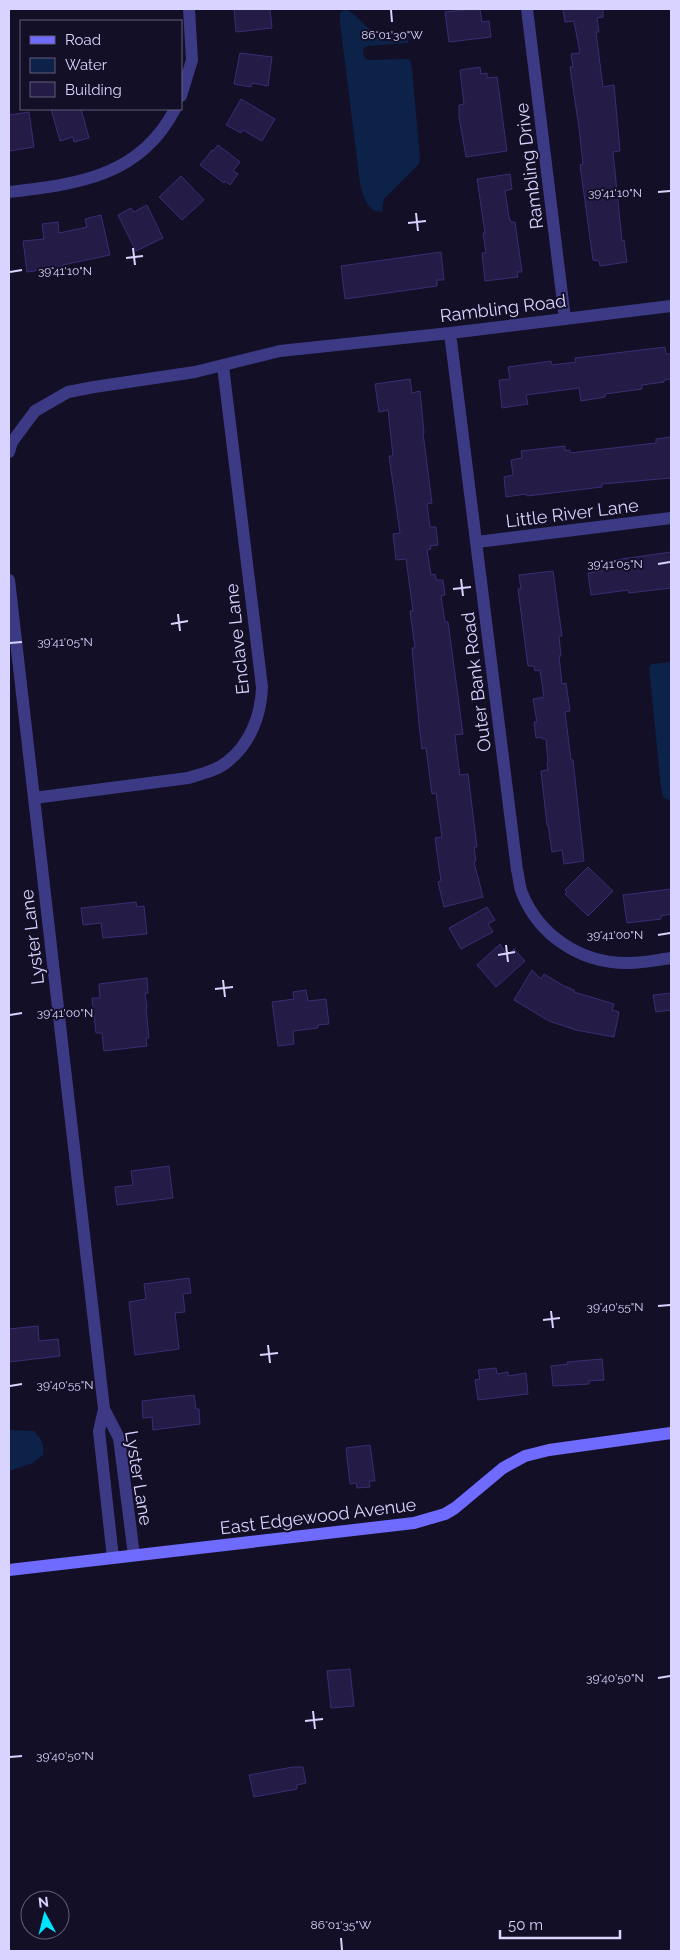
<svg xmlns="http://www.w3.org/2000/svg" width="680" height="1960" font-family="Raleway,sans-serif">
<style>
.water{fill:#0c2248}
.building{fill:#241b47;stroke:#3b2d73}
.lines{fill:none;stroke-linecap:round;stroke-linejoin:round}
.street{stroke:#3d3a85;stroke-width:12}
.secondary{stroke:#6f6bff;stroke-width:12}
.ticks{fill:none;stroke:#d9d4ff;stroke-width:2}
.labels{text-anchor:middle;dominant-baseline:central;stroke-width:4;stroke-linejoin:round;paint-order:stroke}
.street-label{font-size:18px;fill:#d9d4ff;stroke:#130f26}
.ticks-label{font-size:12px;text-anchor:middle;fill:#d9d4ff;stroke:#130f26;stroke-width:4;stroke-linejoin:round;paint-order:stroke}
</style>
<rect width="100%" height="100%" fill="#130f26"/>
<!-- water -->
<path class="water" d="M344 10C358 10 367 37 389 36 394 36 400 32 404 30L409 37 408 43 368 46 364 48C362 53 363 56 367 60L407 59 410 61 412 69 420 158 419 164 384 199 382 212C367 212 363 196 360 184L340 23V13Z
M671 662V801L663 797 661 788 649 667 652 664Z
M9 1430 34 1431C41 1439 45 1444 43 1455L33 1463 9 1471Z"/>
<!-- building -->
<path class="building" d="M234 9H270L272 28 236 32Z
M473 9H480L482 22 489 21 491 37 449 42 445 12Z
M563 9H603V17L597 18 599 32H596L603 87 614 85 620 151 613 152 622 241 624 240 627 262 600 266 599 261 593 260 580 165 583 164 579 128 570 67H573L571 54 580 53 574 21 565 22Z
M240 53 272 57 268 86 252 83 251 87 234 84Z
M480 67 481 74 487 73V78L497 77 507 151 466 157 459 117V105L464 104 460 70Z
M241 99 275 119 262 141 243 130 241 133 226 125Z
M51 109H81L89 138 74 142 73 137 60 141Z
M29 112 34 147 9 151V115Z
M218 145 240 162 233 171 238 174 230 185 225 181 224 183 200 165 212 150 213 151Z
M510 174 512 189 505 191 509 217 511 222H515L522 272H517L518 277 485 281 482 253H486L483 233H485L477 179Z
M181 176 204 200 182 220 159 197Z
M147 205 163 238 136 251 118 215 131 208 134 212Z
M101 215 110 255 63 265V267L27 272 23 241 44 239 42 224 58 222 59 233 87 227 85 219Z
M441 252 444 280H437V286L345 299 341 266Z
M665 347 666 354H671V379L664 380V382L642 385V389L605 394V397L581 401 579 388 526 395 528 404 502 408 499 380 510 379 508 367 551 361 552 365 576 362 575 358Z
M410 379 412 393 420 391 424 433H423L432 503 427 504 430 527H436L438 545 430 546 431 549 427 550 431 575 435 574 436 580H443L445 595 441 596 445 622H448L463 734 455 735 458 762 460 775 468 774 477 847H474L476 861 474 862 483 897 444 907 438 882 441 881 435 838 442 837 436 793 432 794 426 748 422 749 419 724 412 648H415L410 611H413L406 559 396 560 393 534 400 533 389 456H393L388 410 379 412 375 384Z
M671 437V478L602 484V487L527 496 526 494 506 497 504 477 513 475 511 460 522 458 521 451 565 446V451L570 450V453L656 443V439Z
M671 552V588L629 593 628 590 591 595 588 573 602 571 601 562Z
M553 571 562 636H559L561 656H559L562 684 566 683 570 711 565 712 571 760H573L584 861 564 864 562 850 552 852 548 825H547L541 771 548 770 547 763H548L546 739H542V737L536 738 534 722H537L533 699 544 697 540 670 535 671 534 666H528L518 589H521L519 575Z
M588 867 613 891 588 916 565 894 567 891 565 890Z
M671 889V914L661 916V919L627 923 623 895Z
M136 902 137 907 144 906 147 934 103 938 101 923 83 925 81 908Z
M487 907 495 920 488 924 493 932 461 949 449 928Z
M500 944 507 956 514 949 525 961 496 987 477 965Z
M532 970 541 979 544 974 564 986 574 990V992L614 1004 612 1010 619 1012 614 1037 576 1030 549 1021 514 1000Z
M147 978 148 993H145L147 1008H146L149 1038H146L147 1046 104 1051 102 1033H96L92 998H100L99 984Z
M306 990 308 1001 326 999 329 1024 318 1025V1028L293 1031 294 1044 278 1046 272 1002 294 999 293 992Z
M671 993V1010L656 1012 653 995Z
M169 1166 173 1198 117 1205 115 1187 133 1185 131 1171Z
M189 1278 191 1293 183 1294 185 1312 175 1313 179 1349 135 1355 129 1302 146 1299 144 1284Z
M38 1326 39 1341 58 1339 60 1356 9 1362V1329Z
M602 1359 604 1380 589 1381V1384L553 1386 551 1366 568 1364 567 1362Z
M496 1368 497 1374 508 1372V1376L526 1373 528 1394 478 1400 475 1380 480 1379 478 1370Z
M194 1395 196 1409H199L200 1424 153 1430 152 1417 143 1418 142 1401Z
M370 1445 375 1481H369L370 1487 357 1488 356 1483 350 1484 346 1448Z
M350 1669 354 1706 331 1708 327 1671Z
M293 1767H303L306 1783 297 1785V1789L254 1797 249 1775Z"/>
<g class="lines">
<!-- street -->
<path class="street" d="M527 9 565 319
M181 96 192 60 189 9
M9 192C77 184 140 177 175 109
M450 333 517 870C519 877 519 886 522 893 539 936 582 964 629 963 643 963 657 960 671 958
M9 452 12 442 35 411 68 392 94 387 195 372 280 351 450 333 671 306
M477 542 671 518
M9 580 104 1409 99 1431 113 1558
M34 798 188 778C201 774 216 771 227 762 250 744 261 716 262 687L223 366
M104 1409 119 1438 134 1555"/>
<!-- secondary -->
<path class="secondary" d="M9 1570 414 1523 445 1514 455 1508 503 1468 525 1456 549 1450 671 1433"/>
</g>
<!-- ticks -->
<path class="ticks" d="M391 10 392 22M658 192 670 191M416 213 418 231M408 223 426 221M133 248 135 265M126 258 143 256M10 272 22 270M658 564 670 562M461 579 463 596M453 589 471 587M178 614 180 631M171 624 188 621M10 643 22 642M658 935 670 933M506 945 508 962M498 955 515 952M223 980 225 997M215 989 233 987M10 1015 22 1013M658 1306 670 1305M551 1311 553 1328M543 1320 560 1318M268 1345 270 1363M260 1355 278 1353M10 1386 22 1384M658 1678 670 1676M313 1711 315 1729M305 1721 323 1719M10 1757 22 1756M341 1938 342 1950"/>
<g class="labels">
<!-- street labels -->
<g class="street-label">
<text transform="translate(529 166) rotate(-97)">Rambling Drive</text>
<text transform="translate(503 308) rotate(-7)">Rambling Road</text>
<text transform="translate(572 513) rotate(-7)">Little River Lane</text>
<text transform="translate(237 639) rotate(-96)">Enclave Lane</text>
<text transform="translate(476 682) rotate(-97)">Outer Bank Road</text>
<text transform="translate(32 937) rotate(-97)">Lyster Lane</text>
<text transform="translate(139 1478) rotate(81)">Lyster Lane</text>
<text transform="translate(318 1516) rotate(-7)">East Edgewood Avenue</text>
</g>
</g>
<g class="ticks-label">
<text x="392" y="39">86°01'30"W</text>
<text x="615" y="197">39°41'10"N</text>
<text x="65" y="275">39°41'10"N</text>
<text x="615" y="568">39°41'05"N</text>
<text x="65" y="646">39°41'05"N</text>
<text x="615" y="939">39°41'00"N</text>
<text x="65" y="1017">39°41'00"N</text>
<text x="615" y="1311">39°40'55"N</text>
<text x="65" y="1389">39°40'55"N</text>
<text x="615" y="1682">39°40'50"N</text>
<text x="65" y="1760">39°40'50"N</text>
<text x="341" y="1929">86°01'35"W</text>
</g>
<!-- border -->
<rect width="680" height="1960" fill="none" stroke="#d9d4ff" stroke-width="20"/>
<!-- legend -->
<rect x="20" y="20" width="162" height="90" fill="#130f26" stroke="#625e7d"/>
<rect x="30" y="36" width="25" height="8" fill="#6f6bff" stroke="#625e7d"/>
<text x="65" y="45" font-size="15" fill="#d9d4ff">Road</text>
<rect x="30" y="58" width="25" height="15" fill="#0c2248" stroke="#625e7d"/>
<text x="65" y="70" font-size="15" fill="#d9d4ff">Water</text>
<rect x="30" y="82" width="25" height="15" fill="#241b47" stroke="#625e7d"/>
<text x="65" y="95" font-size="15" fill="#d9d4ff">Building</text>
<!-- north arrow -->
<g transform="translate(45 1915) rotate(353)"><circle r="24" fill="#130f26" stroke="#625e7d"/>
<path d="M0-4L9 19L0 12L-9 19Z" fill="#00e5ff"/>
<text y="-8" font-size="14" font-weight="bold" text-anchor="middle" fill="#d9d4ff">N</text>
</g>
<!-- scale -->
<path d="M500 1930v8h120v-8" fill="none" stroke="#d9d4ff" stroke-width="2.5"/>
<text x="508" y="1930" font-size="15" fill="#d9d4ff" stroke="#130f26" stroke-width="4" paint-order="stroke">50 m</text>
</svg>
